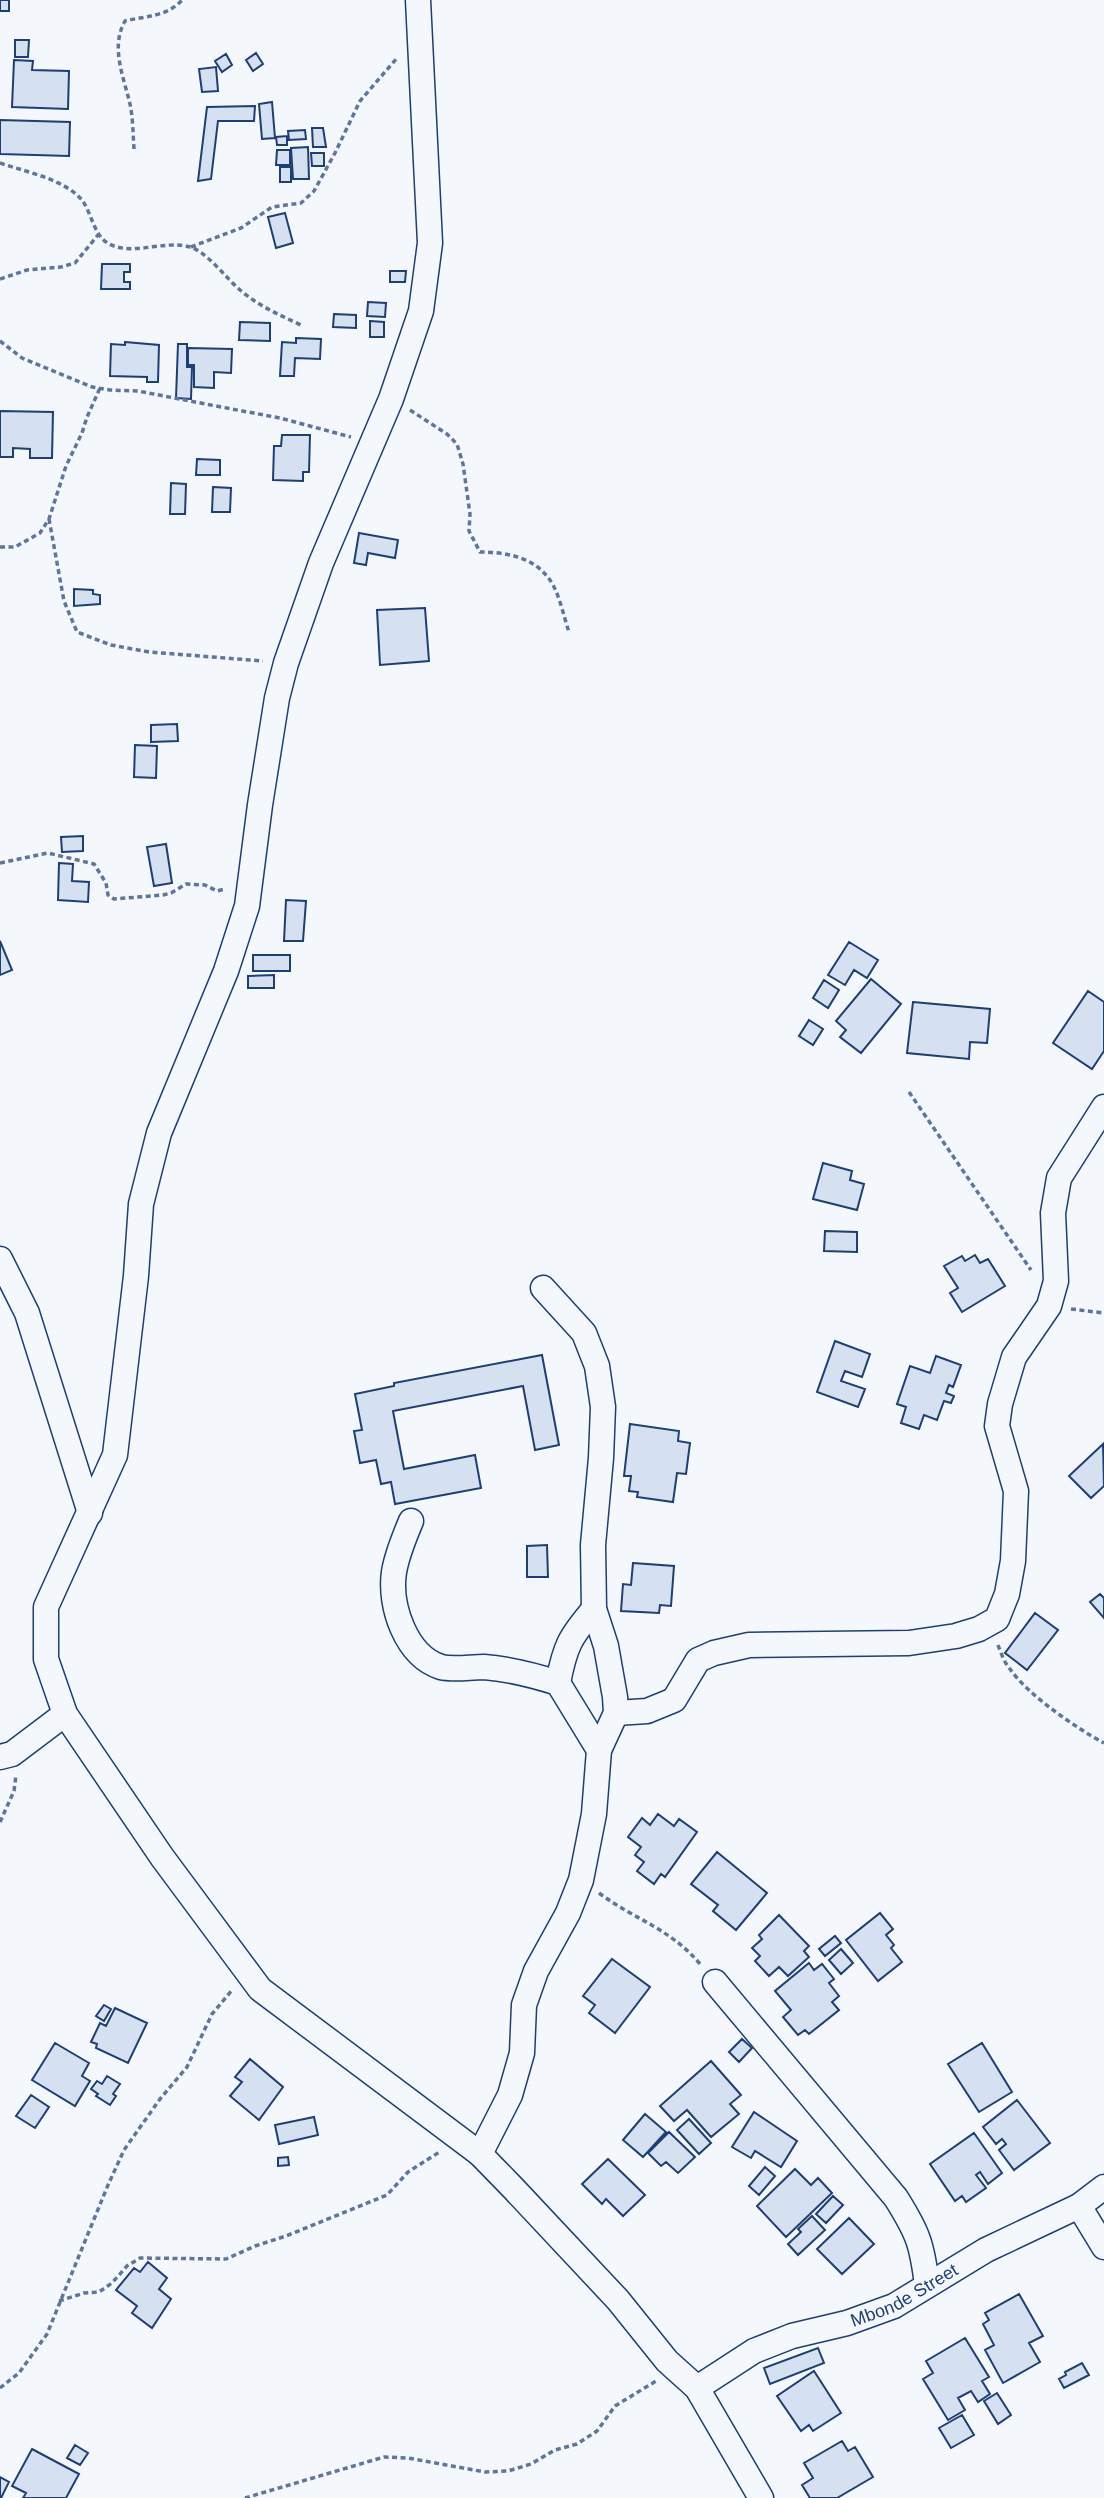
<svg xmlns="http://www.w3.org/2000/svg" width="1104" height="2498" font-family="Arial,sans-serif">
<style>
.building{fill:#d5e0f0;stroke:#1d3f73;stroke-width:2}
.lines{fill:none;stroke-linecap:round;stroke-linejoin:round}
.minor-casing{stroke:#1d3f73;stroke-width:27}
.path{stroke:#5e769c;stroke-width:3.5;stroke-dasharray:5 3.5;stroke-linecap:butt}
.minor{stroke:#f4f7fb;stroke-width:24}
.labels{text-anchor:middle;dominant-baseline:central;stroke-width:5;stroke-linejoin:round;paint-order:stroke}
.street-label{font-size:18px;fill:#1d3f73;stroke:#f4f7fb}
</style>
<rect width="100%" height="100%" fill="#f4f7fb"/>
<!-- building -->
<path class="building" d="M0 0H9V11H0Z
M15 40H29L28 57H15Z
M256 53 263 64 253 71 246 60Z
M226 54 232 65 222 72 215 61Z
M14 60 33 61 32 70 69 71 68 109 12 107Z
M216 67 218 91 202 92 199 69Z
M272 102 275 138 262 139 259 104Z
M255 106 254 121H218L211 179 198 181 207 107Z
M0 120 70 122 69 156 0 154Z
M312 128H323L326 147H313Z
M305 130 306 139 289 140 288 131Z
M287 136V145H277L276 137Z
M308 147 309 179H293L291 148Z
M277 150H290V165H276Z
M311 153H324V166H312Z
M280 167H291V182H280Z
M285 213 293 243 276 248 268 217Z
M102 264H130V272H124V282H130V289H101Z
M390 271H406L405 282H390Z
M368 302 386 303 385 317 367 316Z
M334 314 356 315V328L333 327Z
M370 321 384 322V337H370Z
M240 322 270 323V341L239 340Z
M296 338 321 339 320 359 295 358 294 376H280L282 342 296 343Z
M125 342 159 345 158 382H147V377L110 376 111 344 125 345Z
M178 344H187V367H192L191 399 176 398Z
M188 348 232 349 231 373 214 372V388L194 387V365H188Z
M0 411 53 412 52 458H30V449L13 448V457H0Z
M282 435H310L309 472H303V481L273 480 274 446H281Z
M197 459 220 460V475H196Z
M171 483 186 484 185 514H170Z
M213 487 231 488 230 512H212Z
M359 533 398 540 395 558 368 553 366 565 354 563Z
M74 589 93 590V594L100 595V604L74 606Z
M425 608 429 661 380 665 377 610Z
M177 724 178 741 151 742V725Z
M135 745 157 746 156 778 134 777Z
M83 836V851L62 852 61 837Z
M166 844 172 883 154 886 147 847Z
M59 863 73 864 72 881 89 882 88 902 58 900Z
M286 900 306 901 303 941H284Z
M0 941 12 970 0 975Z
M849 942 878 960 867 978 854 970 845 985 828 975Z
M253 955H290V971H253Z
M274 975V988H248V976Z
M871 979 901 1004 861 1053 840 1037 846 1030 836 1021Z
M824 980 839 990 828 1008 813 998Z
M1088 991 1104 1002V1051L1092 1069 1053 1043Z
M913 1002 990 1009 987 1043 970 1042 969 1059 907 1053Z
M809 1020 823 1029 813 1045 799 1036Z
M823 1163 852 1171 850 1180 864 1184 857 1210 813 1199Z
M825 1231 857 1232V1252L824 1251Z
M975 1255 980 1263 988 1259 1005 1286 962 1312 950 1293 958 1288 944 1266 962 1256 965 1261Z
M835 1341 870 1354 862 1377 845 1371 841 1381 865 1389 858 1407 817 1392Z
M542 1355 559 1445 535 1450 523 1386 393 1411 404 1469 475 1455 481 1488 395 1504 391 1482 381 1484 376 1460 360 1463 354 1431 362 1430 355 1394 394 1386V1383Z
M936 1356 961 1365 953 1387 949 1385 946 1393 954 1396 951 1403 944 1401 937 1420 924 1415 919 1429 901 1423 906 1407 897 1404 910 1366 930 1373Z
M630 1424 679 1431 678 1441 690 1443 686 1474 677 1473 673 1502 637 1497 638 1492 629 1491 631 1476H624Z
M1103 1444 1104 1486 1091 1498 1069 1476Z
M547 1545 548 1577H527V1546Z
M633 1563 674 1566 671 1606 660 1605 659 1613 621 1611 623 1584 631 1585Z
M1100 1594 1104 1598V1618L1090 1602Z
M1035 1613 1058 1630 1027 1670 1005 1653Z
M658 1814 674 1826 679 1819 697 1832 665 1877 661 1874 654 1884 637 1871 644 1862 635 1855 641 1847 628 1837 642 1818 650 1825Z
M717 1852 767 1893 736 1930 713 1911 718 1905 691 1884Z
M880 1913 893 1929 886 1935 894 1945 891 1948 902 1962 878 1981 846 1940Z
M779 1915 809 1946 804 1951 809 1957 788 1976 779 1967 769 1976 755 1961 760 1956 752 1948 762 1939 759 1935Z
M835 1936 841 1943 825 1956 819 1949Z
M841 1949 853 1963 841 1974 829 1960Z
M612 1959 650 1987 615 2033 589 2013 595 2005 583 1996Z
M809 1963 814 1970 822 1964 834 1979 829 1983 839 1996 832 2002 839 2010 809 2034 805 2030 798 2035 783 2017 791 2010 775 1991Z
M104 2005 111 2009 104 2021 96 2016Z
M115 2008 147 2023 128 2063 96 2048 97 2044 91 2042 100 2023 106 2026Z
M742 2039 752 2048 739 2062 729 2052Z
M55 2043 89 2063 82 2076 90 2081 75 2106 32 2080Z
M982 2043 1012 2092 979 2112 948 2064Z
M250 2059 283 2087 259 2120 230 2096 242 2082 235 2077Z
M711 2061 741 2095 730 2104 739 2114 711 2137 687 2110 674 2121 660 2106Z
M107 2076 120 2084 113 2094 116 2096 110 2105 96 2096 98 2094 91 2089 97 2081 102 2084Z
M31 2095 49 2107 35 2128 16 2116Z
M1017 2100 1050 2143 1014 2170 999 2150 1006 2144 1002 2139 996 2144 983 2127Z
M754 2112 797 2141 781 2167 755 2151 751 2158 732 2147Z
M645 2114 666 2132 643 2157 623 2140Z
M314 2117 318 2135 279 2144 275 2125Z
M689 2119 711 2143 699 2154 677 2130Z
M669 2132 695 2157 678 2173 666 2162 661 2166 648 2153Z
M974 2133 1002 2173 988 2184 980 2172 976 2175 986 2188 966 2202 962 2196 955 2201 930 2164Z
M288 2157 289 2165 278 2166V2158Z
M608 2159 645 2195 623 2216 606 2199 602 2204 582 2184Z
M765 2167 775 2176 759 2195 749 2186Z
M795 2169 811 2185 818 2178 832 2193 786 2237 757 2206Z
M833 2196 843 2205 826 2223 816 2214Z
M812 2216 825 2230 798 2255 788 2244 801 2232 798 2229Z
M849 2218 874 2244 842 2274 817 2249Z
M148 2262 167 2278 159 2289 171 2299 152 2328 132 2313 137 2306 116 2290 134 2268 140 2272Z
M1019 2294 1043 2336 1029 2343 1040 2362 1003 2383 985 2350 994 2345 983 2324 989 2320 985 2313Z
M965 2338 989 2377 982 2381 990 2394 978 2402 971 2391 958 2398 965 2410 948 2420 923 2379 933 2373 926 2361Z
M818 2348 824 2363 770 2384 764 2368Z
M1082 2363 1089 2375 1064 2388 1059 2379 1066 2375 1065 2372Z
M814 2371 841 2413 813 2431 809 2425 801 2431 777 2396Z
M997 2393 1011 2415 998 2424 984 2401Z
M962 2415 974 2435 951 2448 939 2428Z
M842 2441 848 2451 855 2447 873 2477 837 2498H810L802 2485 813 2478 804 2463Z
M75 2445 88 2453 80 2465 67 2458Z
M32 2449 79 2474 66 2498H23L26 2493 12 2486Z
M0 2477 9 2482 1 2498H0Z"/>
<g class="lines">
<!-- minor casing -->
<g class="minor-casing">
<g id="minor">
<path d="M418 0 430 243 421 311 391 399 321 563 286 663 277 698 260 805 247 906 226 971 159 1133 141 1204 136 1276 115 1455 46 1607V1659L65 1714 162 1857 260 1989 480 2154 514 2189 618 2300 667 2361 697 2388 761 2498"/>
<path d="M0 1259 27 1313 90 1513"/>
<path d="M411 1521C404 1538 397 1554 394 1572 389 1606 406 1656 441 1667 454 1670 470 1667 484 1667 510 1669 533 1675 558 1683L599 1750"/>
<path d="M558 1683C565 1646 570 1637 594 1609"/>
<path d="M616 1713 647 1711 674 1700 698 1660 714 1653 749 1645 909 1643 956 1636 979 1629 997 1619 1007 1594 1013 1561 1016 1491 997 1426 1000 1404 1014 1357 1049 1306 1056 1281 1053 1213 1059 1178 1104 1107"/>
<path d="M0 1757 12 1754 65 1714"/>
<path d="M715 1982 896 2198C918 2233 922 2244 927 2285"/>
<path d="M480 2154 510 2095 522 2053 524 2005 536 1971 568 1913 581 1880 594 1814 599 1750 616 1713 615 1697 606 1646 594 1609 593 1545 601 1458 603 1407 597 1366 584 1333 543 1288"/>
<path d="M1079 2206 1104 2247"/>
<path id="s1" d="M697 2388 754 2351 792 2336 847 2323 894 2306 986 2250 1079 2206 1104 2187"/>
</g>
</g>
<!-- path -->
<path class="path" d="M134 149C133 134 133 118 130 104 124 78 110 47 125 21 145 16 167 17 182 0
M0 163C26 172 64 179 82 200 91 212 94 234 106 242 130 258 164 239 190 247 206 251 226 278 239 289 258 306 280 315 303 326
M191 247 241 228 272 207 301 203 314 191 335 153 360 101 397 58
M0 279 27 270 61 267 75 263 98 235
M0 341 22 358 92 387 110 390 138 391 216 406 280 418 351 437
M410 410 447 434 457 444 463 464 470 514 469 531 480 552C503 552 530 556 546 575 559 589 563 615 569 632
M49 519 64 601 77 632 111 645 149 652 263 661
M0 547H15L40 533 49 519 66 466 82 433 87 417 100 388
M0 863 48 853 94 864 106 883 108 895 114 899 163 895 171 893 186 884 205 885 217 891 225 889
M909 1092 1031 1270
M1071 1309 1104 1313
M998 1645C1001 1653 1004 1662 1010 1669 1028 1695 1076 1728 1104 1743
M0 1822 14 1791 16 1775
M599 1893C635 1920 670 1928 701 1965
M59 2301 84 2293 99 2292 112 2283 127 2266 140 2258 226 2259 255 2246 286 2236 387 2195 408 2172 441 2151
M0 2388 19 2373 47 2334 108 2185 124 2150 160 2099 187 2067 212 2014 233 1989
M245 2498 384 2457 408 2458 485 2472 508 2471 531 2464 555 2450 577 2444 597 2431 615 2406 656 2381"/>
<!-- minor -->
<use href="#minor" class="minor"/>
</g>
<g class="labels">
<!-- street labels -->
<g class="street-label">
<text stroke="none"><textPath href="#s1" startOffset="229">Mbonde Street</textPath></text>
</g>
</g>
</svg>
